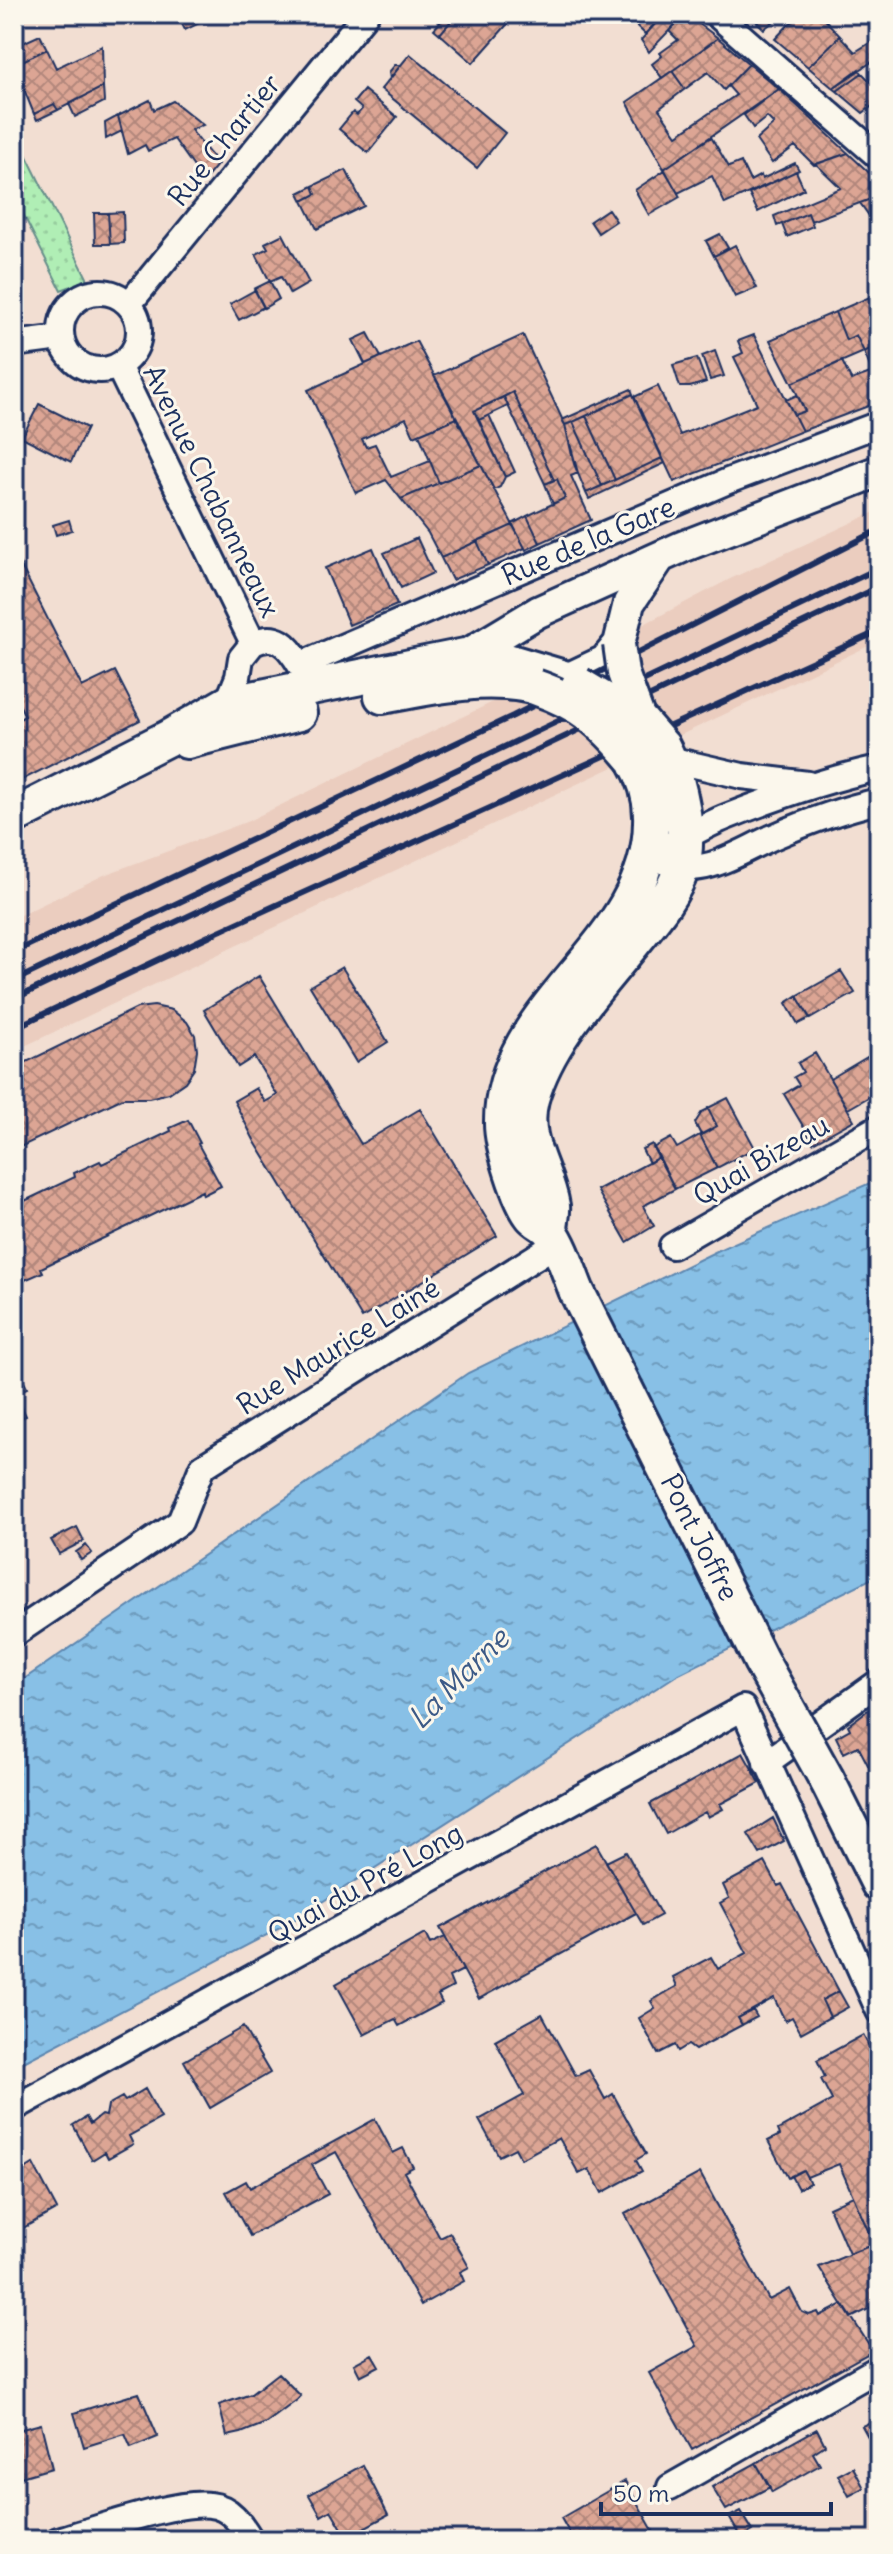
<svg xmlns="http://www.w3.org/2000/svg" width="893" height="2554" font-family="Delius,sans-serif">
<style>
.built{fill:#ebcdbf}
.grass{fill:url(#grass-dots);stroke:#668e8a;stroke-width:2}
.water{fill:url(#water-ripples);stroke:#5c86b0;stroke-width:2}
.building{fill:url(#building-cross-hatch);stroke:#1b2f5e;stroke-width:2}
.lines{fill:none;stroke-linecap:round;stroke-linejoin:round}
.minor-casing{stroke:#1b2f5e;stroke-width:30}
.tertiary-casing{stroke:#1b2f5e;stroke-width:36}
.secondary-casing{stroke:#1b2f5e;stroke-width:40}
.minor{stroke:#fbf7ec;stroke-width:24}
.tertiary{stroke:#fbf7ec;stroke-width:30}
.secondary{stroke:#fbf7ec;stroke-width:34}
.rail{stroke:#1b2f5e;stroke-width:6}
.tertiary-bridge-casing{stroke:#1b2f5e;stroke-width:36;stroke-linecap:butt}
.secondary-bridge-casing{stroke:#1b2f5e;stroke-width:40;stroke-linecap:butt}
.tertiary-bridge{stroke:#fbf7ec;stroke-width:30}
.secondary-bridge{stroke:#fbf7ec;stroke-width:34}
.labels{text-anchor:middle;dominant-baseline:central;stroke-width:6;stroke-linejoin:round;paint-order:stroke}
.street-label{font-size:28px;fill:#1b2f5e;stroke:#fbf7ec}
.water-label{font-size:30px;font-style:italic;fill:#3c5a87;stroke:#fbf7ec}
</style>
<defs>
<pattern id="grass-dots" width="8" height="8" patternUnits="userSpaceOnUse" patternTransform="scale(2)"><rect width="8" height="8" fill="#b0eeb5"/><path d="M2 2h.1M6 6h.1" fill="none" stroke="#97cc9e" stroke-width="1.8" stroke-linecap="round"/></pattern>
<pattern id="water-ripples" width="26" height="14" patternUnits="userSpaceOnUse" patternTransform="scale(2)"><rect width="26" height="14" fill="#88c0e6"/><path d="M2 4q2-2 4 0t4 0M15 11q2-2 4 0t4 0" fill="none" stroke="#6e9cbe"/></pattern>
<pattern id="building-cross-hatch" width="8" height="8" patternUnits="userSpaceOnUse" patternTransform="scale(2)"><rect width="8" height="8" fill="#dca594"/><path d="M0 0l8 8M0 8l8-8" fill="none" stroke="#b2877c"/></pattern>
</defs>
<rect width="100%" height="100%" fill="#f2ded2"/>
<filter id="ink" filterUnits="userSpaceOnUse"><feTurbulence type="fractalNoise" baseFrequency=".0125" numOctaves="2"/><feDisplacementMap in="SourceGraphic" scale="16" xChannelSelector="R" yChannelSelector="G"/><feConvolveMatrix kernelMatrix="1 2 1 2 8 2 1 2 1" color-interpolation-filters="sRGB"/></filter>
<g filter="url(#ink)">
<!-- built -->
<path class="built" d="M879 510V641L14 1051V918L104 875 246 822 528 685 730 579Z"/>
<!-- grass -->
<path class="grass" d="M14 130 88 280 61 290 14 196Z"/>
<!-- water -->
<path class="water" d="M879 1179V1575L677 1675 286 1925 14 2067V1686L468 1373 723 1248Z"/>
<!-- building -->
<path class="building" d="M177 14H218L185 30Z
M447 14H457L440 34 434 29Z
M457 14H506L512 19 473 63 440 34Z
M604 14H622L609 22Z
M624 14H664L645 34Z
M664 14H685L649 52 641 40Z
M686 14 718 38 662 78 652 64 662 56 660 53 678 40 669 31Z
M749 14H783L764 29Z
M804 14H820L840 36 808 67 775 39 789 24Z
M40 35 47 49 14 65V47Z
M840 36 855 52 876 39 879 44V57L833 88 808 67Z
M718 38 749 64 724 90 708 72 685 89 672 71Z
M102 46 103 87 58 110 54 104 34 114 14 65 47 49 56 68Z
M410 54 505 133 477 168 381 89Z
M749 64 779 89 664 169 627 102 672 71 685 89 659 109 677 135 736 95 728 86Z
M395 65H401L390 79 389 72Z
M859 69 862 73 837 91 833 88Z
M862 73 879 90V101L863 113 837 91Z
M103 87 104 102 75 117 69 104Z
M779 89 817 124 848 153 814 165 795 146 772 163 756 140 774 124 767 117 753 128 744 115Z
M364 90 397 117 368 153 339 129 353 112 357 115 362 109 354 102Z
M150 100 154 110 173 101 203 125 191 130 218 164 204 181 174 139 148 151 145 145 128 154 118 116Z
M54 104 58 110 37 120 34 114Z
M118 116 122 131 106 139 105 123Z
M711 137 729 167 741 162 750 181 761 175 762 179 795 163 799 170 725 204 712 176 678 193 664 169Z
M848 153 879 182V196L811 221 808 213 777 226 774 216 841 188 816 164Z
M346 170 364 206 317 229 303 201 316 194 313 186Z
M665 170 680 197 649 215 635 190Z
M796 171 804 189 758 212 749 194Z
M313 186 316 194 303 201 299 193Z
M879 196V230L860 203Z
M608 209 616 221 598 233 590 221Z
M123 212 124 243 110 244 108 213Z
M94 213H108L110 244H95Z
M808 213 813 226 787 237 782 224Z
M283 234 309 283 290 294 281 277 270 282 256 254 268 248 265 243Z
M720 234 728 248 714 256 706 241Z
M735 245 757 288 735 297 714 256Z
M270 281 279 299 264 308 254 289Z
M255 290 264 307 239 320 230 304Z
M879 293V345L864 352 856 335 846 340 835 312Z
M835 312 846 340 856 335 864 352 792 383 770 340Z
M368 333 381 357 365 364 353 340Z
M523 335 565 425 578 473 571 476 591 520 540 543 527 516 565 498 557 479 554 480 513 392 474 411 505 477 500 487 494 490 434 376Z
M754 335 802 431 674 482 634 397 658 386 680 435 757 404 734 357 743 353 738 341Z
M416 341 457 418 414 436 406 418 362 439 366 447 375 444 391 477 430 461 439 483 401 499 386 480 356 493 308 390Z
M879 345V369L870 349Z
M870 349 879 369 872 372 864 352Z
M715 351 724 376 710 380 702 356Z
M697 358 706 382 690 387H680L673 365Z
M842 361 851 380 879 370V402L802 431 794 415 805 411 792 383Z
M631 389 633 394 573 422 565 425 562 420Z
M513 392 554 480 545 484 504 397Z
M633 394 662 458 615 480 586 416Z
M797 395 805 411 794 415 786 400Z
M504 397 508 406 479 420 474 411Z
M39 404 87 428 71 462 22 437Z
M489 415 515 472 505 477 479 420Z
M586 416 615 480 602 486 573 422Z
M457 418 481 465 439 483 419 434Z
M573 422 602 486 586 493 574 464 565 425Z
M662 458 665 463 589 499 586 493Z
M481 465 513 525 441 558 428 533 401 499Z
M557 479 565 498 553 504 545 484Z
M527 516 540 543 526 550 512 524Z
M69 520 72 530 56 535 53 525Z
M513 525 525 548 488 565 477 541Z
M417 538 433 573 401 588 384 553Z
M477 541 488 565 452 580 441 558Z
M373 548 397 605 349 625 325 568Z
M14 552 82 687 115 671 140 720 18 782 14 775V722L25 716 14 694Z
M342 967 388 1042 356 1062 310 986Z
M841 971 855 993 810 1019 797 996Z
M259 976 361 1144 420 1109 497 1236 362 1318 255 1142 234 1101 256 1088 265 1102 277 1095 254 1057 238 1067 204 1010Z
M797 996 810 1018 798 1024 786 1003Z
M154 1006 172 1010 187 1022 195 1035 197 1050 194 1069 185 1082 169 1093 149 1098H123L14 1150V1068L137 1008Z
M879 1050V1091L848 1109 830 1079Z
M815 1053 854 1120 813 1143 784 1094 799 1085 794 1077 803 1072 798 1063Z
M728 1098 755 1148 717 1168 700 1135 717 1126 708 1108Z
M708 1109 717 1126 701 1135 695 1123 702 1112Z
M188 1120 200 1143 198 1144 221 1186 203 1195 202 1191 41 1268 43 1272 25 1280 14 1258V1206L75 1177 74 1173 100 1161 102 1164 171 1131 170 1128Z
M700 1135 717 1168 675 1189 653 1148 671 1138 677 1148Z
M652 1144 659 1157 649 1163 642 1149Z
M659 1157 675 1189 643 1206 654 1226 627 1242 597 1190Z
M14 1361 27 1388 15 1393 26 1416 14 1421Z
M77 1527 84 1541 59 1554 51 1540Z
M86 1545 92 1553 81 1560 76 1552Z
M879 1702V1786L858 1746 844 1753 836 1737 850 1729 848 1725Z
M743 1753 760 1783 720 1804 723 1809 708 1817 705 1812 666 1834 650 1804Z
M773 1818 784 1841 760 1854 748 1834Z
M596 1844 636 1913 479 1999 440 1928Z
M626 1852 661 1915 643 1925 606 1862Z
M765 1862 778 1886 782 1884 839 1991 822 2000 830 2017 801 2033 792 2017 785 2021 774 1998 738 2018 742 2025 695 2050 688 2045 678 2051 675 2045 658 2054 639 2018 655 2008 651 2001 677 1986 673 1977 711 1957 718 1969 747 1953 720 1903 729 1898 723 1885Z
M425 1934 430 1944 445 1937 463 1970 449 1977 453 1987 438 1995 442 2003 399 2026 395 2019 364 2035 336 1984Z
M839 1991 848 2007 830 2017 822 2000Z
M753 2010 757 2017 742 2025 738 2018Z
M542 2014 576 2076 589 2070 605 2099 613 2094 646 2154 636 2160 642 2171 602 2193 589 2169 579 2174 559 2138 521 2159 515 2148 499 2156 479 2120 524 2095 495 2040Z
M243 2027 270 2073 210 2108 184 2061Z
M863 2035 879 2065V2242L874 2244 839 2164 807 2177 803 2170 788 2178 768 2141 780 2135 778 2130 832 2100 821 2079 825 2077 817 2060Z
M145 2089 161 2118 129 2136 133 2144 108 2158 105 2152 92 2160 73 2125 86 2117 90 2124 101 2115 106 2116 108 2105 122 2097 125 2101Z
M375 2119 393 2153 403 2148 413 2167 404 2172 440 2238 450 2233 469 2267 460 2272 464 2281 421 2305 336 2152 312 2165 328 2194 250 2236 226 2192 246 2181 250 2188Z
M33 2164 57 2209 14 2233V2176Z
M803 2170 810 2183 798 2189 791 2176Z
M700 2173 769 2300 790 2289 802 2312 809 2315 818 2312 820 2316 843 2304 873 2351 692 2450 649 2373 697 2346 625 2214Z
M853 2196 874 2244 849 2254 829 2207Z
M879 2242V2304L851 2318 819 2267Z
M372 2354 379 2366 360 2376 354 2364Z
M278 2373 301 2396 297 2400 266 2423 241 2433 227 2436 219 2405 251 2394Z
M139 2393 158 2437 131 2448 125 2434 84 2447 74 2413Z
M879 2418V2457L862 2426Z
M41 2424 52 2468 14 2479V2431Z
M817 2429 825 2445 813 2453 820 2465 772 2492 756 2463Z
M756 2463 770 2487 726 2510 712 2487Z
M363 2465 388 2515 347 2537 331 2510 321 2516 309 2495Z
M853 2467 864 2488 849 2496 838 2475Z
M625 2481 655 2534 649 2537 651 2540H561L570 2534 561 2518Z
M741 2511 753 2531 741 2538 729 2517Z"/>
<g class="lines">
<!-- minor casing -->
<g class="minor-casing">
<path id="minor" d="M716 14 879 157
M61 331a39 39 0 1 1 78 0a39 39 0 1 1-78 0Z
M129 304 366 14
M14 344 60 338
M118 366 253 643
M300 665 728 481 879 424
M227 704 238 677 241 658 253 643C277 632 288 645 300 665
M669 759 742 776 808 784
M649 855C675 844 701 827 726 817 776 797 827 779 879 768
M669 864C702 879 743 850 773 837 807 822 843 809 879 801
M672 1246 879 1127
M14 1634 180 1522 202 1467 556 1244
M766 1763 879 1682
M14 2108 743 1708 879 2011
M670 2487 879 2368
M58 2540C95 2530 176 2500 210 2505 231 2507 241 2524 251 2540"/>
</g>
<!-- tertiary casing -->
<g class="tertiary-casing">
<path id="tertiary" d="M465 656 538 612 682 547 879 471
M551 681 567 679 605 661 619 644 629 603 658 560"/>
</g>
<!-- secondary casing -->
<g class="secondary-casing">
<path id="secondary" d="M382 696C429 687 484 675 532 686
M187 741 299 713
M14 816 168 738 227 704 465 656 497 658 567 679
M550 1230C550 1223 553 1213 552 1206 546 1169 520 1140 531 1099 548 1038 599 986 638 937 654 917 673 895 681 870 692 835 679 777 662 746
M577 1292C569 1273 562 1248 550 1231 546 1225 537 1222 532 1216 519 1200 502 1145 502 1124 500 1003 650 946 651 822 652 799 646 779 634 759
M827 1780 879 1884"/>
</g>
<!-- minor -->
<use href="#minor" class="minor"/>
<!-- tertiary -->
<use href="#tertiary" class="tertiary"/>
<!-- secondary -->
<use href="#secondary" class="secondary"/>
<!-- rail -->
<path class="rail" d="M14 952 513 716 879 530
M14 981 879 568
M14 999 879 587
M14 1028 215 933 879 631"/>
<!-- tertiary-bridge casing -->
<g class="tertiary-bridge-casing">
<path id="tertiary-bridge" d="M619 644 623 673 641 722"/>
</g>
<!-- secondary-bridge casing -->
<g class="secondary-bridge-casing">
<path id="secondary-bridge" d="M579 685 641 722 662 746
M535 687C583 704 602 721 634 759
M577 1292 761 1661 827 1780"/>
</g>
<!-- tertiary-bridge -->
<use href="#tertiary-bridge" class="tertiary-bridge"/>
<!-- secondary-bridge -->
<use href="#secondary-bridge" class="secondary-bridge"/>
</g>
</g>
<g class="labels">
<!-- street labels -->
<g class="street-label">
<text transform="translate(224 140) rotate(-51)">Rue Chartier</text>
<text transform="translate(212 491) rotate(64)">Avenue Chabanneaux</text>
<text transform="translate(588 541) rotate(-23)">Rue de la Gare</text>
<text transform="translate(761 1160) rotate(-30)">Quai Bizeau</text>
<text transform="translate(338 1346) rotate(-32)">Rue Maurice Lainé</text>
<text transform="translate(700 1537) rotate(63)">Pont Joffre</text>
<text transform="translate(365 1883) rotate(-29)">Quai du Pré Long</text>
</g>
<!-- water labels -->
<g class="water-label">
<text transform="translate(458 1678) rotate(-45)">La Marne</text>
</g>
</g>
<!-- margin -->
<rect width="893" height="2554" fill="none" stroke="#fbf7ec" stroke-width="48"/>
<rect x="24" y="24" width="845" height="2506" fill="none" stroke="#1b2f5e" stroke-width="3" filter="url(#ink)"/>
<!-- scale -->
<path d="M601 2502v12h230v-12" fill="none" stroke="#1b2f5e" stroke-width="4"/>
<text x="613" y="2502" font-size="24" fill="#1b2f5e" stroke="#fbf7ec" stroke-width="6" paint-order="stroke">50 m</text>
</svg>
